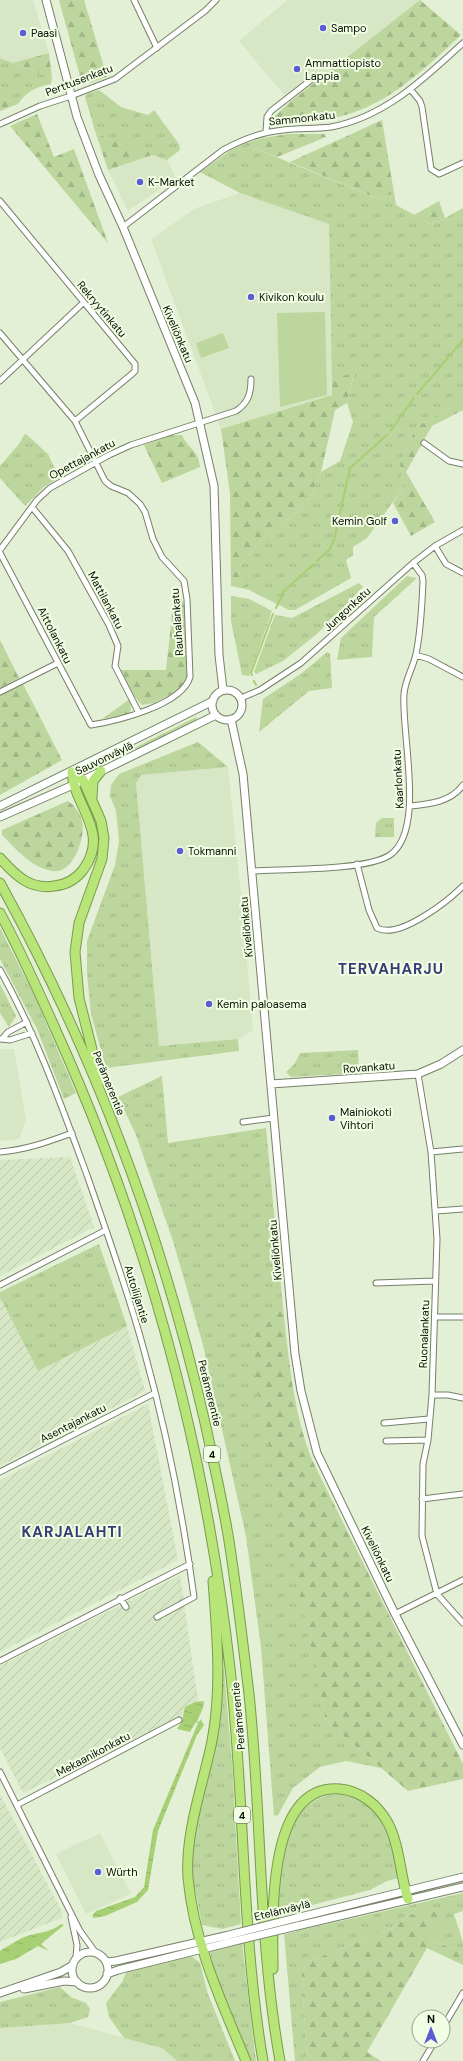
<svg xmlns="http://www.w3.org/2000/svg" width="463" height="2061" font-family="'DM Sans',sans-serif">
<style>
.built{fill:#d7e7c5}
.industrial{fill:url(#industrial-furrows)}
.grass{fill:url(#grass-tufts)}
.forest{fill:url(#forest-firs)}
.pitch{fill:#bcd69d}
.water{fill:url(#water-ripples)}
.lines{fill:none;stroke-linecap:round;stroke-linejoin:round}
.stream{stroke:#a7cf73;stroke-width:2}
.street-casing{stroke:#758068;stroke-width:7}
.secondary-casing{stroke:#758068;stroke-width:9}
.highway-casing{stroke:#7a9a50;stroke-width:11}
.street{stroke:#fff;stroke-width:5}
.secondary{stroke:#fff;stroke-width:7}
.highway{stroke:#b7e578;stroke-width:9}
.secondary-bridge-casing{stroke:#758068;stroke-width:9;stroke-linecap:butt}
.secondary-bridge{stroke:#fff;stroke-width:7}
.poi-dot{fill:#5a5cd3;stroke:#f1fee3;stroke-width:1.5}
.labels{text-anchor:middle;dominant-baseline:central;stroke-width:4;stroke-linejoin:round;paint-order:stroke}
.shield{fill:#f1fee3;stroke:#4f5648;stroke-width:1}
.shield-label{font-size:10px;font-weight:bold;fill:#0a0e06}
.poi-label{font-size:11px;fill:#0a0e06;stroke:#f1fee3;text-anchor:start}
.street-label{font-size:11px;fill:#0a0e06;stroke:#f1fee3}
.district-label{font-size:15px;font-weight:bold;letter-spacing:1px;fill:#383b77;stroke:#f1fee3}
</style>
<defs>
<pattern id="industrial-furrows" width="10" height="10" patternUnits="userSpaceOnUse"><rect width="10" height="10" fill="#d7e7c5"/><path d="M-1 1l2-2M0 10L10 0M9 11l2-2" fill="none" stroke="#b7c5a8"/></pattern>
<pattern id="grass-tufts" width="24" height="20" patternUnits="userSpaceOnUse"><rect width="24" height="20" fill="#bcd69d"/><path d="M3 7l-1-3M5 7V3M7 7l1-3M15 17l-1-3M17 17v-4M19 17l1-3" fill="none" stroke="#a0b686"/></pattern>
<pattern id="forest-firs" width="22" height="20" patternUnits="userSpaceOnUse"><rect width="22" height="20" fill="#bcd69d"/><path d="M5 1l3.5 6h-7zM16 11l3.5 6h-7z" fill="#a0b686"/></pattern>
<pattern id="water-ripples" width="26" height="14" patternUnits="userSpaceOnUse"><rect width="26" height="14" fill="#a7cf73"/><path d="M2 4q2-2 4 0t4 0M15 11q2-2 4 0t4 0" fill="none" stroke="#8eb162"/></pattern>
</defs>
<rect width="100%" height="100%" fill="#e4f0d6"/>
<!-- built -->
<path class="built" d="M0 0H33L49 53 13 63 0 58Z
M287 0H420L290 102 239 41Z
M155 154 167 160 176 178 128 211 108 170Z
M240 193 329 224 333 395 221 429 151 239 196 208Z
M228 767 244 924 253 1030 238 1039 159 1046 136 783 141 775Z
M0 1049H14L26 1120 19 1139 0 1141Z
M100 1833 131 1894 86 1914 56 1854Z
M70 2023 162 2048 177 2061H0V2028Z"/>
<!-- industrial -->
<path class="industrial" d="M70 1157 94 1227 0 1276V1160Z
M0 1297 38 1371 127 1326 145 1391 0 1466Z
M148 1404 178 1560 0 1652V1480Z
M180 1575 199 1707 23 1793 0 1748V1666Z
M0 1794 63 1914 62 1918 0 1942Z"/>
<!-- grass -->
<path class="grass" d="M0 58 52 78 51 84C36 87 27 91 18 104L0 97Z
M99 90 121 107 148 115 154 110 179 144 180 150 167 160 96 134 85 97 87 94Z
M244 144 379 199 394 193 396 205 433 225 463 208V402L416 427 400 464 403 488 367 538 353 547V555L346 560 351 578 295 610H289L249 590 236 571 261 540 308 504 321 472 340 461 353 422 347 403 354 374 332 379 329 224 240 193 200 172 231 150Z
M26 434 48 454 59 478 44 487 25 506 0 478V466L19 444 24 435Z
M407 576 417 578 374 617 372 657 337 660 341 638Z
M359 583 363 587 318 633 283 661 256 674 254 672 275 615 292 618Z
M231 596 249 599 272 611 249 676 242 675 231 621Z
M327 652 330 654 332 688 309 691 259 732 263 699 302 673Z
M196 717 198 720 168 736 83 775 82 774Z
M198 742 228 767 141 775 136 783 159 1046 238 1039 239 1051 106 1068 91 1014 87 974V941L115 865 119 841 116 811 110 796 111 785 119 774Z
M382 818H394V837H375L376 823Z
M0 928 34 995 76 1093 64 1099 37 1029 0 959Z
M0 984 16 1016 9 1027 0 1013Z
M358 1050 359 1073 291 1077 286 1072 295 1063 300 1053Z
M162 1076 168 1143 266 1128 283 1307 254 1333 249 1344 326 1721 381 1768 346 1761 320 1767 293 1788 278 1815 274 1816 261 1647 246 1536 203 1345 173 1241 136 1135 118 1097Z
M99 1244 127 1326 38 1371 0 1297V1292Z
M222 1670H224L232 1763 241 1924 222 1929 202 1925 193 1880 192 1864 196 1828 214 1747Z
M341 1793C385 1802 390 1841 399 1878L387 1881 370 1890 277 1914C280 1878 279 1825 312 1802 321 1796 331 1795 341 1793Z
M463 1893V1911L454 1914 463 1942V1953L431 1940 429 1934 438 1930 410 1915 393 1928 307 1962 302 1973 307 2061H295L284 1934Z
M242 1943 256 2061H251L217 1984 210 1952 212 1950Z
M188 1956 193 1957 200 1963 208 1994 235 2061H177L162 2048 124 2038 109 2017 106 2003 122 1982 127 1971Z
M60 1987 71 1997 86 2003 90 2009 88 2017 70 2023 0 2028V2002Z"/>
<!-- forest -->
<path class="forest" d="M59 0H84L107 77 90 83 81 80Z
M420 0 461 35C400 92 366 124 278 123L274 117 290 102Z
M49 53 52 78 13 63Z
M0 97 18 104 0 111Z
M37 114 54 157 74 149 108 243 10 126Z
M382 120 394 193 379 199 290 162Z
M96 134 155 154 108 170Z
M288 134H324L326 137 277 157 244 144 263 138Z
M439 201 445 218 433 225 414 215Z
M354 373 347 403 335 410 321 472 308 504 261 540 236 571 249 590 231 586 230 493 221 429 332 395V379Z
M463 402V410L432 426 406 472 435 522 411 536 393 503 403 488 400 464 416 427Z
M171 435H182C188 449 199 450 200 467L162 483 144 445Z
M174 596 181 598 184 605 187 677 185 683 179 690 154 703 142 705 134 696 121 670H166Z
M0 640 19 678 0 688Z
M23 684 62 760 0 795V695Z
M130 699 131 710 128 714 102 719Z
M68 801C74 805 81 814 82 821 86 837 73 875 52 871 31 867 17 850 2 835V830Z
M283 1307C289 1359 293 1413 313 1462L463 1764V1779L408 1791 326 1721 248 1344 254 1333Z
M430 1911 439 1913 442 1923 438 1930 429 1934 431 1940 463 1953V1965L427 1948 367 2052 381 2061H307L302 1973 307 1962 393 1928 410 1915Z"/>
<!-- pitch -->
<path class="pitch" d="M325 312 327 395 280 407 277 313Z
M223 333 229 348 201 358 196 343Z"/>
<!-- water -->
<path class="water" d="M204 1701 203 1708 197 1721 199 1722 202 1718 201 1720 204 1725 197 1735 158 1831 148 1890 137 1902 105 1916 94 1918 92 1916 96 1911 135 1897 144 1887 153 1830 198 1723 196 1722 190 1732 177 1729 182 1721 185 1707 195 1702Z
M61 1924 64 1925 41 1944 49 1951 38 1946 16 1959 0 1964V1951C7 1946 15 1942 22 1938 35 1932 49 1934 61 1924Z"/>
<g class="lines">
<!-- stream -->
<path class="stream" d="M417 394 463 340
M391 430 414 398
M317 561 330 549 334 540 350 468 387 435
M276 608 284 591 314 564
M252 675 251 673 273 614
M254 681 256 685"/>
<!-- street casing -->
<g class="street-casing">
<path id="street" d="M134 0 157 48
M411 90 420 101 422 107 431 169 439 174 463 163
M0 124 40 106 71 96 115 79 205 11 216 0
M266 132 267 117 271 111 316 76
M0 201 135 364V371L132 374 75 421
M123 227 223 150C241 140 262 132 283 130 299 128 316 129 331 127 385 117 425 78 463 43
M0 333 75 421 105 481 111 486 128 493 140 504 145 512 153 539 162 557 184 581 187 599 190 677C182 705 117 721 91 725L0 553
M0 381 83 303
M424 443 449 461 463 464
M32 507 68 551 109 625 118 646 115 666 139 713
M435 546 446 564 463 573
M0 550 37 500 50 488 109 455 131 445 236 411C248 403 251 394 251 379
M416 655 429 659 463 677
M0 692 58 663
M241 698 260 690 301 663 413 563 435 546 463 530
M410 806C430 804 451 802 463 785
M357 864 369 910 377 928C399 940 448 901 463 886
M252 871C283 869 366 871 390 855 426 830 401 734 404 694 405 680 413 668 416 654 421 631 422 605 423 581L422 575 413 563
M0 970C37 1036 62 1107 88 1178 108 1236 129 1294 145 1354 167 1433 183 1516 194 1597L157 1617
M0 1039 10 1040 32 1033
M2 1039 8 1032 27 1022
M418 1074 431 1152 437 1239 432 1395 428 1440 423 1464 422 1536 437 1594 463 1623
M243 1122 274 1118
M0 1152C25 1150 48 1142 72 1133
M431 1152 463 1149
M436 1211 463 1209
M376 1283 435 1281
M0 1285 106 1230
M436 1317H463
M432 1395H448L463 1398
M384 1423 429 1419
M386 1441 428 1440
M0 1472 155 1393
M422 1499 463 1494
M120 1598 126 1607
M395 1614 463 1580
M0 1661 190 1564
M0 1772 80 1931 96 1953
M17 1805 179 1720
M71 1917 77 1945 76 1958
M443 2027 463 1993
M423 2061 435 2041"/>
</g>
<!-- secondary casing -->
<g class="secondary-casing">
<path id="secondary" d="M46 0 77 117 99 175 123 227 195 403 214 486 219 655 223 690
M212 705a15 15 0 1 1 30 0a15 15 0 1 1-30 0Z
M231 719 243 774 295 1354 301 1391 317 1453 395 1614 463 1745
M0 806 213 701
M0 817 73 785 216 715
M271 1084 418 1074 441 1064 463 1050
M296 1918 463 1877
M297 1926 463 1887
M72 1970a18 18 0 1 1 36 0a18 18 0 1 1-36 0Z
M106 1962 116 1961 225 1936
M107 1974 118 1970 227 1943
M24 1989 64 1981 77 1982
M0 1993 61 1972 73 1965"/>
</g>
<!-- highway casing -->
<g class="highway-casing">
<path id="highway" d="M72 772 83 780 101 821 104 838 102 859 79 923 75 952 79 998 100 1081
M92 797 93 781 101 771
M0 858C15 875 30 890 54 886 66 885 76 879 83 870 111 832 74 807 72 772
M0 883C94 1053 163 1238 206 1427 214 1465 223 1503 229 1541 237 1592 243 1643 249 1694 262 1816 258 1940 280 2061
M0 913C20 950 37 988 54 1026 146 1229 205 1447 230 1668 245 1799 241 1931 263 2061
M213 1581C217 1634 222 1689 212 1741 203 1785 185 1832 188 1878 194 1943 221 2001 246 2061
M273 1969C273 1922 265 1783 340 1789 361 1791 378 1805 388 1823 400 1846 400 1875 408 1899"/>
</g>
<!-- street -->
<use href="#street" class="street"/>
<!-- secondary -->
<use href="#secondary" class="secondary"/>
<!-- highway -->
<use href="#highway" class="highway"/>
<!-- secondary-bridge casing -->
<g class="secondary-bridge-casing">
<path id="secondary-bridge" d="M225 1936 296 1918
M227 1943 297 1926"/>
</g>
<!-- secondary-bridge -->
<use href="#secondary-bridge" class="secondary-bridge"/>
</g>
<!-- markers -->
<g class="poi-dot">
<circle cx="323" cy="28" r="4"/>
<circle cx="23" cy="33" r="4"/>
<circle cx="297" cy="69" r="4"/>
<circle cx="140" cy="182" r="4"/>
<circle cx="251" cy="297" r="4"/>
<circle cx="395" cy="521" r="4"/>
<circle cx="180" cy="851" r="4"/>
<circle cx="209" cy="1004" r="4"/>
<circle cx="332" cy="1118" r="4"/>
<circle cx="98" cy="1872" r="4"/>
</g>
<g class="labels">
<!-- shield labels -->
<g class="shield">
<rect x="204" y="1446" width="16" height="16" rx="3"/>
<rect x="234" y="1807" width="16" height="16" rx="3"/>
</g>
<g class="shield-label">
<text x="212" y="1454">4</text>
<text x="242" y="1815">4</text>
</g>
<!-- poi labels -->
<g class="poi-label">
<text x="331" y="28">Sampo</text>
<text x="31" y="33">Paasi</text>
<text x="305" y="63">Ammattiopisto<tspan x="305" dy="13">Lappia</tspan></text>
<text x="148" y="182">K-Market</text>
<text x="259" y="297">Kivikon koulu</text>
<text x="387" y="521" text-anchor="end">Kemin Golf</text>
<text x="188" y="851">Tokmanni</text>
<text x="217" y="1004">Kemin paloasema</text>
<text x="340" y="1112">Mainiokoti<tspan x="340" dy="13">Vihtori</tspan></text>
<text x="106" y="1872">Würth</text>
</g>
<!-- street labels -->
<g class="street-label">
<text transform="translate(79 80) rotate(-21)">Perttusenkatu</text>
<text transform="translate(302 118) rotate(-6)">Sammonkatu</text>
<text transform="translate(102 309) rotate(50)">Rekryytinkatu</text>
<text transform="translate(178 334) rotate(67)">Kiveliönkatu</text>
<text transform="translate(82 459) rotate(-28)">Opettajankatu</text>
<text transform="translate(106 600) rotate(62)">Mattilankatu</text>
<text transform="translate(347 609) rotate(-43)">Jungonkatu</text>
<text transform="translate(177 622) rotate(-94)">Rauhalankatu</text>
<text transform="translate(55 635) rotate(63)">Aittolankatu</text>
<text transform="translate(104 758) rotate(-26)">Sauvonväylä</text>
<text transform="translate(398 779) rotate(-93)">Kaarlonkatu</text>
<text transform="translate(246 927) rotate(-95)">Kiveliönkatu</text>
<text transform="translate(369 1067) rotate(-4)">Rovankatu</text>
<text transform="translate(109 1083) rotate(68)">Perämerentie</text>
<text transform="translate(275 1250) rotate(-95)">Kiveliönkatu</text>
<text transform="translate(137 1294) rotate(73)">Autoilijantie</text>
<text transform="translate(424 1334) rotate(-88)">Ruonalankatu</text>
<text transform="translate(210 1393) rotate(76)">Perämerentie</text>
<text transform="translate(73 1423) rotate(-27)">Asentajankatu</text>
<text transform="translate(378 1554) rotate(64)">Kiveliönkatu</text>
<text transform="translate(238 1716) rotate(-95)">Perämerentie</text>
<text transform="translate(93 1754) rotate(-28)">Mekaanikonkatu</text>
<text transform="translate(282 1910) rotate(-14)">Etelänväylä</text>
</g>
<!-- district labels -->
<g class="district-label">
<text x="391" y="969">TERVAHARJU</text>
<text x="72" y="1532">KARJALAHTI</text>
</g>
</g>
<!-- north arrow -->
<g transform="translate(431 2029)"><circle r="19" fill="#f1fee3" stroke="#959e8b"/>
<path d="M0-3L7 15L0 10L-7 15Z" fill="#5a5cd3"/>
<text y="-6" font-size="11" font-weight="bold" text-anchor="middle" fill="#0a0e06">N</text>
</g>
</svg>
